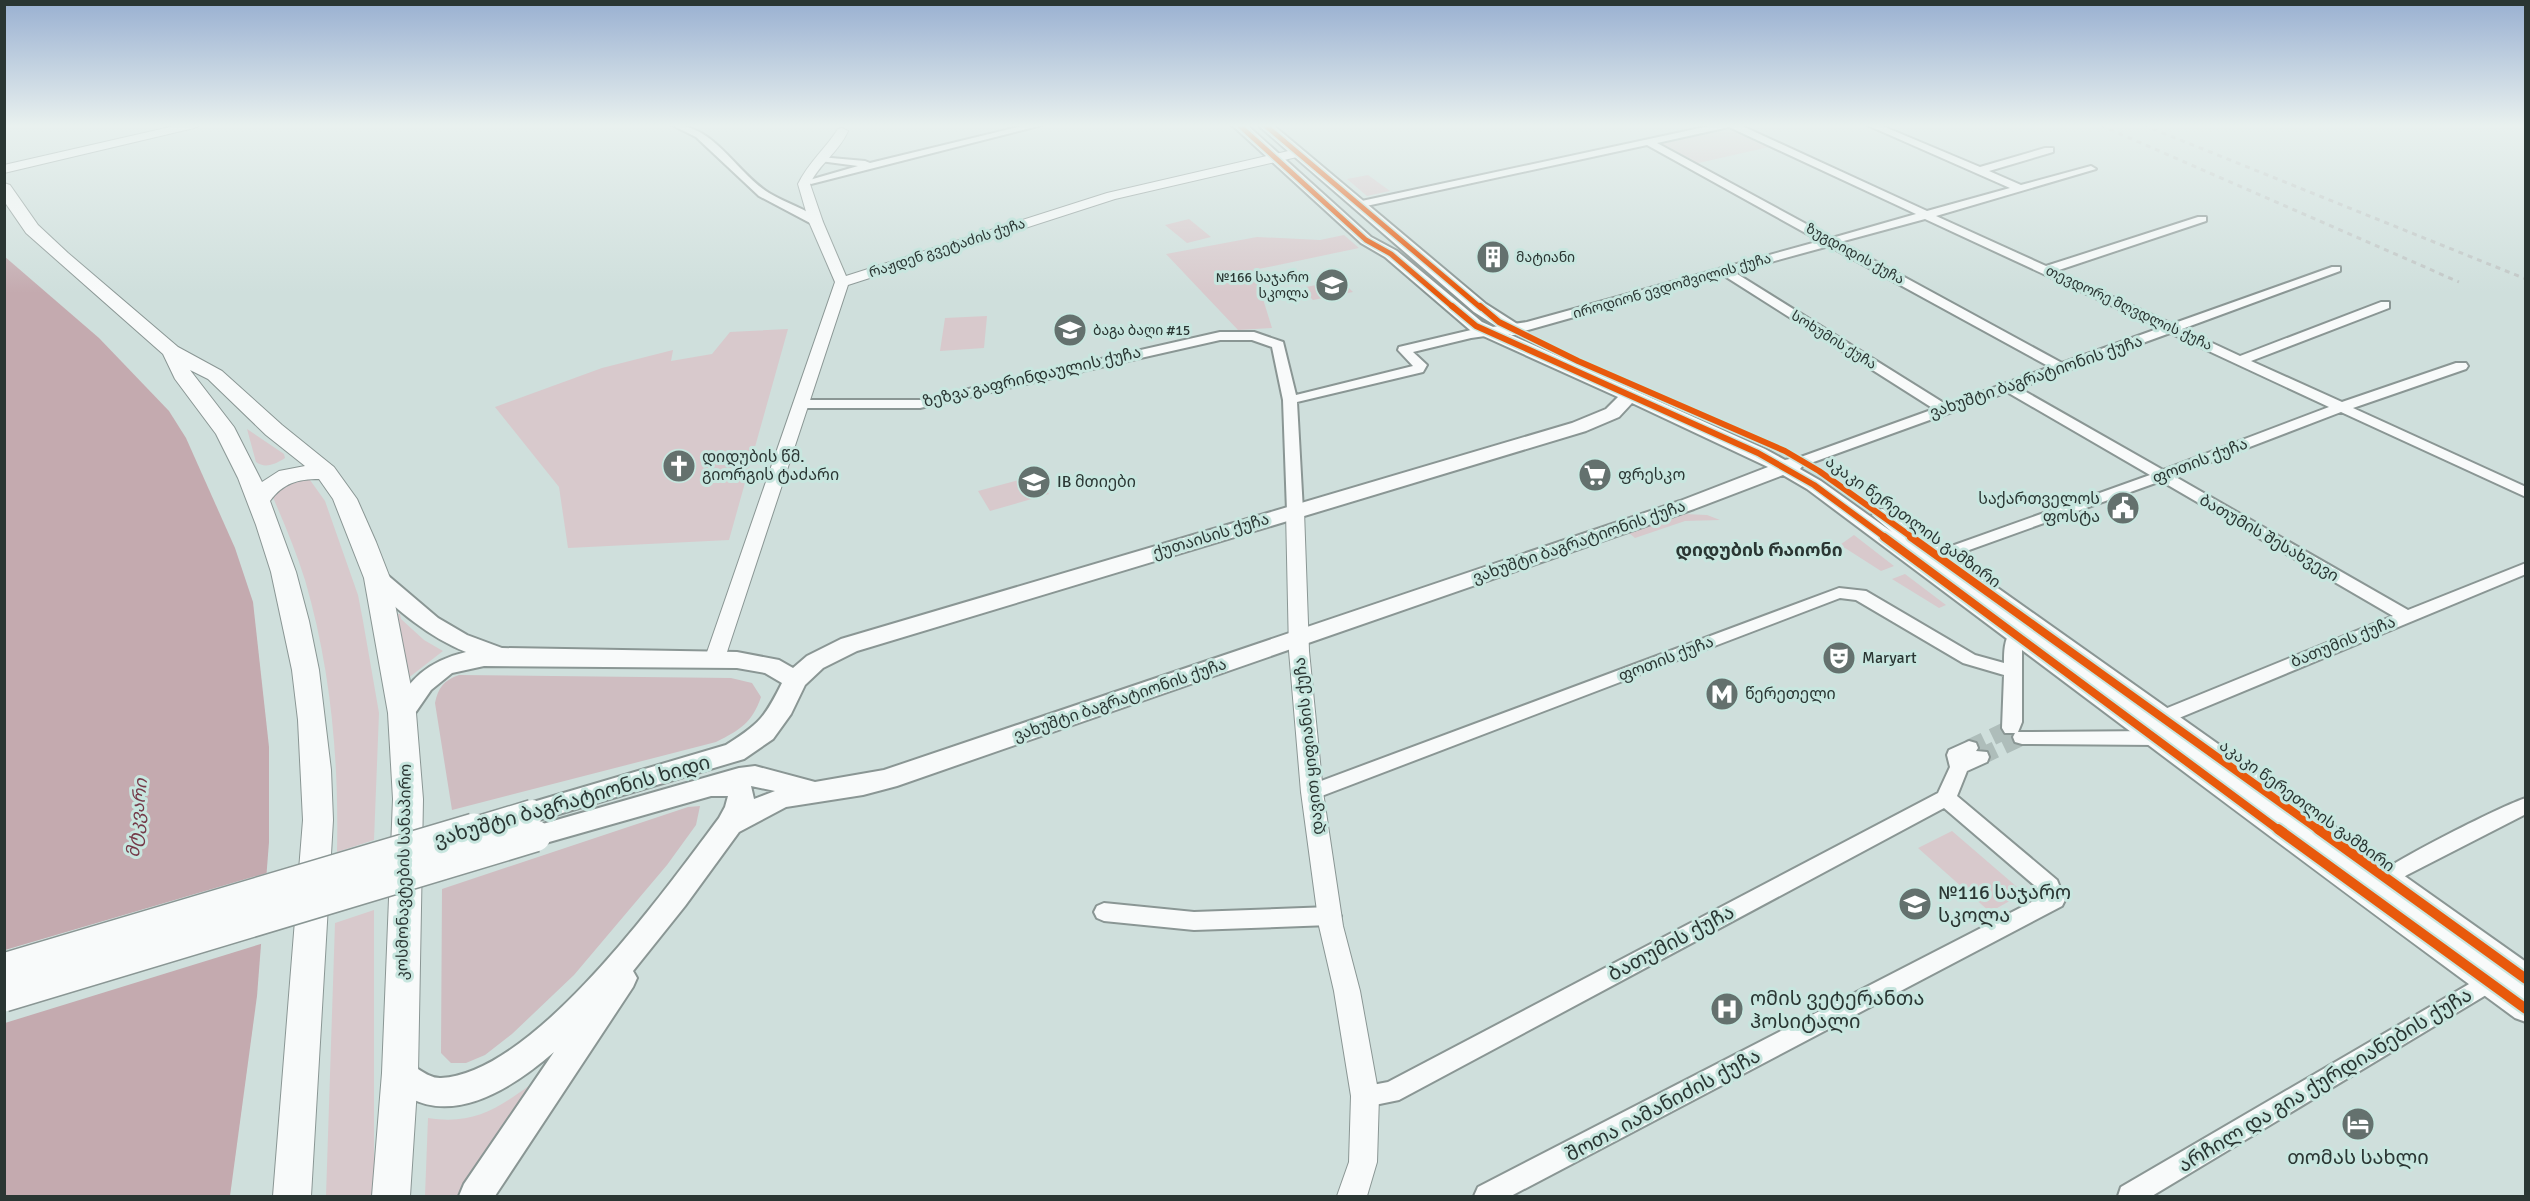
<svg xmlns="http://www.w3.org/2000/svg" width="2530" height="1201" font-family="Signika,'Noto Sans Georgian',sans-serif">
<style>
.green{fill:#d8c9cc}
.forest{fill:#cfbdc1}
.water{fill:#c4aaaf}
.pier{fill:#cfdfdc}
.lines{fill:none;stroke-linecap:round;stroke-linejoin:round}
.minor-tunnel{stroke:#aebdba;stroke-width:17;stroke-dasharray:17 9;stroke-linecap:butt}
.minor-casing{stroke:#8a9694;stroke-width:4}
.tertiary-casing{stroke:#8a9694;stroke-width:2}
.secondary-casing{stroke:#8a9694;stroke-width:4}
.primary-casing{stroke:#8a9694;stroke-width:2}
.minor{fill:#f8fafa;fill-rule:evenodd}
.tertiary{fill:#f8fafa;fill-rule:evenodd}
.secondary{fill:#f8fafa;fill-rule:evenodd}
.primary{fill:#f8fafa;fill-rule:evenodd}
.rail{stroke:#c1c6c5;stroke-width:3;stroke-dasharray:5 5;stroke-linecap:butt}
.secondary-bridge-far1-casing{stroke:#8a9694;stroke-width:27;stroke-linecap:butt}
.secondary-bridge-casing{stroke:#8a9694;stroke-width:34;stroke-linecap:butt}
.secondary-bridge-far1{stroke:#f8fafa;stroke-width:24}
.secondary-bridge{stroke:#f8fafa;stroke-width:31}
.cycleway-far3-casing{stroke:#c8e6df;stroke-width:8}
.cycleway-far2-casing{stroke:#c8e6df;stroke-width:9}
.cycleway-far1-casing{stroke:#c8e6df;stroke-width:12}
.cycleway-casing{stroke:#c8e6df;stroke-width:14}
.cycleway-far3{stroke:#e8590c;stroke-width:5}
.cycleway-far2{stroke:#e8590c;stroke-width:6}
.cycleway-far1{stroke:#e8590c;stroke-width:8}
.cycleway{stroke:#e8590c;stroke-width:10}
.labels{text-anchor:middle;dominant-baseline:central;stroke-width:6;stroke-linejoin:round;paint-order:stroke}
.far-street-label{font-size:14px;fill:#2a3633;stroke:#c8e6df}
.far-poi-label{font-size:14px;fill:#2a3633;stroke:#c8e6df;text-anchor:start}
.street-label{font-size:16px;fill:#2a3633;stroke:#c8e6df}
.poi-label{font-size:16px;fill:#2a3633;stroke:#c8e6df;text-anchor:start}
.neighbourhood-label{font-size:18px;font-weight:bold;fill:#2a3633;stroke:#c8e6df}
.water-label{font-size:18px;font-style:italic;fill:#753a49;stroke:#c8e6df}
.near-street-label{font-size:20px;fill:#2a3633;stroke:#c8e6df}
.near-poi-label{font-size:20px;fill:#2a3633;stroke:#c8e6df;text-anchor:start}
</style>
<rect width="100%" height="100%" fill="#cfdfdc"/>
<!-- green -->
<path class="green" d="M1731 129 1769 147 1694 164 1659 144Z
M1368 175 1390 191 1367 196 1347 179Z
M1189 219 1211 237 1187 243 1165 225Z
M1344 235 1359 248 1254 270 1272 328 1238 330 1166 254 1257 237 1320 240Z
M1341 280 1353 292 1313 300 1301 288Z
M987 316 984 348 940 351 945 318Z
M788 329 729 540 568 548 559 487 495 407 602 368 673 350 671 361 712 354 730 332Z
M247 429 284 454 285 458C276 464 265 469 256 462Z
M1037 475 1049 494 990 511 978 491Z
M300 478 310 480 325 501 358 595 363 621 379 713 374 840 337 852C339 760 331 669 305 580 296 551 284 523 272 495V491Z
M1684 514 1707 515 1720 520 1685 521 1635 538 1628 532Z
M1854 535 1894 566 1881 571 1845 548 1838 552 1834 549Z
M1905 574 1946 605 1939 608 1892 579Z
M396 614H400L401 619 424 640 443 651 407 679Z
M1952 831 2024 893 1990 912 1918 848Z
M374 910V1196H326L335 923Z
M530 1085 471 1174 459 1196H425L428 1118C471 1125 496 1110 530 1085Z"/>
<!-- forest -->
<path class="forest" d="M459 675 731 678 752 683 761 697C752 723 740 730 716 742L452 810 435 703C438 688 444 680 459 675Z
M700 806 696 825 667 865 574 975 512 1034 485 1055 466 1063H451L441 1053 442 889 688 807Z"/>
<!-- water -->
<path class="water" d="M4 256 99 338 169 411 186 438 235 548 253 602 269 747V842L257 996 230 1196H5Z"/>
<!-- pier -->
<path class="pier" d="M270 872 264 943 5 1023V950Z"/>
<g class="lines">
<!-- minor-tunnel -->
<path class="minor-tunnel" d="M1969 748 2011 728
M1980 757 2022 737"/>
<!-- minor casing -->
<g class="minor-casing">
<path id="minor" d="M672 125C714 124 736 173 769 193 785 203 808 209 822 222L816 225 812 224 759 196 696 137Z
M1026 125H1042L811 184 806 181 858 166 820 161V157L865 161 870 163Z
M1714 125H1740L1927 211 2010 188 1867 125H1880L1980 167 2045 148H2053V152L1989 171 2021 185 2091 166 2096 169 1936 216 2046 266 2198 217H2206V221L2056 271 2172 324 2332 267H2340V271L2182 329 2240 356 2381 302H2389V308L2251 361 2342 402 2456 363H2466L2468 366 2466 369 2353 408 2526 487V497L2341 412 2174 476 2408 610 2526 563V574L2167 723 2161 724 2155 723 2152 718 2155 713 2393 616 2161 481 1944 559H1932L1930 556 1932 553 2150 475 2007 392 1808 464H1798L1796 461 1798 458 1934 409 1723 275 1528 330 1471 338 1413 352 1427 365 1423 372 1297 402 1303 511 1295 516 1287 511 1283 400 1272 347 1252 340H1220L920 408H801L794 404 801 400H920L1220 332H1254L1283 342 1296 395 1413 366 1398 350 1399 347 1471 330 1527 322 1820 241 1647 145 1357 208 1352 205 1357 202ZM1729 127 1916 214 1832 238 1657 143ZM1925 219 2160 328 2062 363 1840 242ZM1829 246 2050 367 1947 405 1734 272ZM2170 333 2329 407 2163 470 2019 388Z
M1839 588 1866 591 1975 655 2004 663C2004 651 2004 641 2011 630H2023L2025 634 2022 644V722L2018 732 2156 731 2163 733 2165 738 2163 743 2156 745 2022 744 2015 742 2013 737 2015 733H2005L2002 728 2004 675 1963 663 1856 600 1840 598 1319 797 1312 799 1305 797 1302 792 1305 787Z
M1969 741 1976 743 1978 748 1976 751 1987 752 1989 757 1987 762 1967 771 1957 796 2057 880 2065 900 2062 906 1511 1196H1474L1478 1187 2043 896 2041 891 1944 808 1399 1100 1365 1107 1357 1104 1353 1096 1357 1088 1388 1082 1938 793 1950 767 1947 755 1949 750Z
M2526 798V814L2407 875 2385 889 2378 891 2371 889 2368 883C2375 869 2505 804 2526 798Z
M1104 903 1194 912 1330 907 1337 910 1341 916 1337 922 1330 925 1194 930 1104 921 1097 918 1094 912 1097 906Z
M2488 973 2496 975 2499 982 2496 989 2152 1196H2118L2121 1187Z"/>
</g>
<!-- tertiary casing -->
<g class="tertiary-casing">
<path id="tertiary" d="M179 125H200L194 128 4 173V165Z
M842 128 848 131C839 152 819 164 810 184L823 222 846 276 1107 193 1297 149 1303 153 1297 157 1115 199 848 285 725 658 722 663 715 665 708 663 705 658 835 282 809 222 798 184C808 163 826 148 838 129Z
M1295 506 1301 507 1304 511 1309 651 1323 792 1343 926 1360 991 1379 1096 1377 1162 1367 1196H1337L1349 1162 1351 1096 1334 991 1319 926 1301 792 1289 651 1286 511 1289 507Z"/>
</g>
<!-- secondary casing -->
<g class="secondary-casing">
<path id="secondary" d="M1232 125H1247L1371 237 1397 251 1482 322 1765 449 1785 460 1794 458 1801 460 1804 464 1800 469 1821 481 1892 532 1872 515 1875 511 1882 509 1889 511 2526 962V1022L2515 1018C2278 844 2043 665 1807 489L1783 475 1694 509 897 786 863 795 786 807 739 832 685 906 633 971 637 978 633 987 495 1196H459L464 1184 554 1052C517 1084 460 1124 410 1098 399 1091 390 1085 384 1073L389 1063 400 1059C413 1063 427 1079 441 1078 535 1073 665 890 719 818L725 807 728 796H711L535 846 525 843 521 836 525 829 739 768 755 766 815 782 884 770 1680 501 1768 467 1632 403 1619 417 1586 431 857 651 823 668 805 685 791 714 773 739 744 759 532 822 523 819 519 812 523 805 726 745C759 724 764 719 782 683L765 673 737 668 484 666 452 673 431 690 411 719 402 722 393 719 390 713C410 679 426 662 466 652 427 636 399 611 369 583L366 578 369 573 377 571 385 573 438 618 467 635 502 648 737 652 779 660 793 668 807 656 841 639 1572 423 1606 409 1618 397 1470 330 1385 257 1361 243ZM751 786 775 791 754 799Z
M1258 125H1273L1486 304 1522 327 1525 331 1522 335H1510L1474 312Z"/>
</g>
<!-- primary casing -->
<g class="primary-casing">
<path id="primary" d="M4 183 10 185 38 225 68 253 178 347 222 371 282 425 334 467 357 499 376 542 390 578 416 713 423 799 418 1073 410 1196H372L382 1073 393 799 388 713 364 578 333 499 319 479C298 479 283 483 270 501L296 572 309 621 319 670 331 770 333 820 311 1196H273L303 820 298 720 292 670 271 572 256 525 238 478 216 434 175 379 163 354 26 233 4 201ZM190 370 208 379 266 435 305 466 279 471 262 482 234 427Z"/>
</g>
<!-- minor -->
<use href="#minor" class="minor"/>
<!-- tertiary -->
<use href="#tertiary" class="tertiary"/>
<!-- secondary -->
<use href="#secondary" class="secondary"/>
<!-- primary -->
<use href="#primary" class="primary"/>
<!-- rail -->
<path class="rail" d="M2100 125 2459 282
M2143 125 2526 279"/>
<!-- secondary-bridge-far1 casing -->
<g class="secondary-bridge-far1-casing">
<path id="secondary-bridge-far1" d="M469 831 532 812"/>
</g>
<!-- secondary-bridge casing -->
<g class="secondary-bridge-casing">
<path id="secondary-bridge" d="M4 969 474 829
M4 996 535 836"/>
</g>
<!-- secondary-bridge-far1 -->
<use href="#secondary-bridge-far1" class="secondary-bridge-far1"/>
<!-- secondary-bridge -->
<use href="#secondary-bridge" class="secondary-bridge"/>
<!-- cycleway-far3 casing -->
<g class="cycleway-far3-casing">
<path id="cycleway-far3" d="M1239 125 1366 240 1391 254 1454 308
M1265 125 1481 308"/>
</g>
<!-- cycleway-far2 casing -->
<g class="cycleway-far2-casing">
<path id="cycleway-far2" d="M1452 306 1476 326 1758 453 1814 485 1886 538
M1480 306 1499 322 1578 361 1785 451 1819 471 1913 538"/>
</g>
<!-- cycleway-far1 casing -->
<g class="cycleway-far1-casing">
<path id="cycleway-far1" d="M1884 537 2280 831
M1911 537 2320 831"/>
</g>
<!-- cycleway casing -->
<g class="cycleway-casing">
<path id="cycleway" d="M2278 829 2526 1009
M2318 829 2526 979"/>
</g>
<!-- cycleway-far3 -->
<use href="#cycleway-far3" class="cycleway-far3"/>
<!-- cycleway-far2 -->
<use href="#cycleway-far2" class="cycleway-far2"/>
<!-- cycleway-far1 -->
<use href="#cycleway-far1" class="cycleway-far1"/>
<!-- cycleway -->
<use href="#cycleway" class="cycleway"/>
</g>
<!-- sky -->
<linearGradient id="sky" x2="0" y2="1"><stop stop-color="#99b0d1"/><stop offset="0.43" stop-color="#e9f1ef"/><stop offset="1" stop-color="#e9f1ef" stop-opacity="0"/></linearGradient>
<rect width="2530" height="293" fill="url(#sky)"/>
<!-- icons -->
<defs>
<g id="building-disc" transform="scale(1.725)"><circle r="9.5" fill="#64716e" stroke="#c8e6df"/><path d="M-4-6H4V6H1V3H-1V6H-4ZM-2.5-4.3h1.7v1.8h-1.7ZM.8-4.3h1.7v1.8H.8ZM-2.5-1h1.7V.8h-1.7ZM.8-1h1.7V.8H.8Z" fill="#fff"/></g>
<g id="school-disc" transform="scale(1.725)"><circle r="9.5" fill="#64716e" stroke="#c8e6df"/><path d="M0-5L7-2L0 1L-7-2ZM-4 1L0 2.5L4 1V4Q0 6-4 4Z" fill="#fff"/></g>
<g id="church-disc" transform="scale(1.725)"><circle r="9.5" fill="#64716e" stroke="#c8e6df"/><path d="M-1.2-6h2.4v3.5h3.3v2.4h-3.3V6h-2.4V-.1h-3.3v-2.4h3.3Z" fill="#fff"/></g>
<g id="supermarket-disc" transform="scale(1.725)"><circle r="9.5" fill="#64716e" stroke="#c8e6df"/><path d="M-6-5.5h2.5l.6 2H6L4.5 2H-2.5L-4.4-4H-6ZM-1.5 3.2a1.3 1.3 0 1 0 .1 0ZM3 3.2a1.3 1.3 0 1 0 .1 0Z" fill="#fff"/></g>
<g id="civic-disc" transform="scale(1.725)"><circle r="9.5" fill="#64716e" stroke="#c8e6df"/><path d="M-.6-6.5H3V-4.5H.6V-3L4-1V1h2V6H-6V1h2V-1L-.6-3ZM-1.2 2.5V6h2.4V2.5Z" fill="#fff"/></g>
<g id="theatre-disc" transform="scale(1.725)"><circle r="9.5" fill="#64716e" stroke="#c8e6df"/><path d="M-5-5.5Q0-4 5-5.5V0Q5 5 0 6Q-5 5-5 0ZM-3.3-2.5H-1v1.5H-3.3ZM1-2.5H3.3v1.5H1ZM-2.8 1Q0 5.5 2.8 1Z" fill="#fff"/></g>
<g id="metro-disc" transform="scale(1.725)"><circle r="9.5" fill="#64716e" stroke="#c8e6df"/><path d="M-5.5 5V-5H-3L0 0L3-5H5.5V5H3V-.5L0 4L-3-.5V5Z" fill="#fff"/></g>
<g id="hospital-disc" transform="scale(1.725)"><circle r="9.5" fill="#64716e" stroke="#c8e6df"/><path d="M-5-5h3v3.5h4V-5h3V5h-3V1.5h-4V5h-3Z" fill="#fff"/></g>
<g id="hotel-disc" transform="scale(1.725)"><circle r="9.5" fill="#64716e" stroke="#c8e6df"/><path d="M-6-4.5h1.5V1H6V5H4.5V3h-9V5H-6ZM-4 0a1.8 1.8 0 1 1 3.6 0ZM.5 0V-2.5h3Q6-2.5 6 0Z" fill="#fff"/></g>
</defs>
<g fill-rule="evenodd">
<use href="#building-disc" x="1493" y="257"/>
<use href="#school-disc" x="1332" y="285"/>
<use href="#school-disc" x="1070" y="330"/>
<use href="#church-disc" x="679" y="466"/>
<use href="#supermarket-disc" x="1595" y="475"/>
<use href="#school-disc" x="1034" y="482"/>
<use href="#civic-disc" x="2123" y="508"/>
<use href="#theatre-disc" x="1839" y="658"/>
<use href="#metro-disc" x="1722" y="694"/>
<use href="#school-disc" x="1915" y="904"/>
<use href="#hospital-disc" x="1727" y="1009"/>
<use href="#hotel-disc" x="2358" y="1124"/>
</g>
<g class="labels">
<!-- far-street labels -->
<g class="far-street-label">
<text transform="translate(947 248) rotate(-18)">რაჟდენ გვეტაძის ქუჩა</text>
<text transform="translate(1855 254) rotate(29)">ზუგდიდის ქუჩა</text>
<text transform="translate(1672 286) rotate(-16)">იროდიონ ევდოშვილის ქუჩა</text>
<text transform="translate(2129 308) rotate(25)">თევდორე მღვდლის ქუჩა</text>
<text transform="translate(1834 340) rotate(32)">სოხუმის ქუჩა</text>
</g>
<!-- far-poi labels -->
<g class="far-poi-label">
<text x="1516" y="257">მატიანი</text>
<text x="1309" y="277" text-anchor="end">№166 საჯარო<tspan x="1309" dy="16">სკოლა</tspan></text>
<text x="1093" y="330">ბაგა ბაღი #15</text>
</g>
<!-- street labels -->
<g class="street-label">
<text transform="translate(1032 377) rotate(-13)">ზეზვა გაფრინდაულის ქუჩა</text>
<text transform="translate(2036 377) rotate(-19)">ვახუშტი ბაგრატიონის ქუჩა</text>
<text transform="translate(2200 461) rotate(-21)">ფოთის ქუჩა</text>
<text transform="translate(1913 522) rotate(36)">აკაკი წერეთლის გამზირი</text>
<text transform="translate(1211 536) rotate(-17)">ქუთაისის ქუჩა</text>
<text transform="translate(2269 538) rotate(30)">ბათუმის შესახვევი</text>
<text transform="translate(1579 542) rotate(-19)">ვახუშტი ბაგრატიონის ქუჩა</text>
<text transform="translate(2343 642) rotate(-22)">ბათუმის ქუჩა</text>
<text transform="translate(1666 659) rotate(-21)">ფოთის ქუჩა</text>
<text transform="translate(1120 700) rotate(-19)">ვახუშტი ბაგრატიონის ქუჩა</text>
<text transform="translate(1309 746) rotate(-96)">დავით ყიფიანის ქუჩა</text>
<text transform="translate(2307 806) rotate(36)">აკაკი წერეთლის გამზირი</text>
<text transform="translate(404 872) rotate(-89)">კოსმონავტების სანაპირო</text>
</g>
<!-- poi labels -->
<g class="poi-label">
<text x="702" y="457">დიდუბის წმ.<tspan x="702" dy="18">გიორგის ტაძარი</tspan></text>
<text x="1618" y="475">ფრესკო</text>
<text x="1057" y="482">IB მთიები</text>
<text x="2100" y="499" text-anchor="end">საქართველოს<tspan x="2100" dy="18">ფოსტა</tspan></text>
<text x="1862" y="658">Maryart</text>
<text x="1745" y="694">წერეთელი</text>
</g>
<!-- neighbourhood labels -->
<g class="neighbourhood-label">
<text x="1759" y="550">დიდუბის რაიონი</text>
</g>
<!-- water labels -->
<g class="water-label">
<text transform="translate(137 818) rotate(-84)">მტკვარი</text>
</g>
<!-- near-street labels -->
<g class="near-street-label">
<text transform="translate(572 801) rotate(-16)">ვახუშტი ბაგრატიონის ხიდი</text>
<text transform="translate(1671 943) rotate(-28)">ბათუმის ქუჩა</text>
<text transform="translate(2325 1080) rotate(-31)">არჩილ და გია ქურდიანების ქუჩა</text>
<text transform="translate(1663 1105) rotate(-28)">შოთა იამანიძის ქუჩა</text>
</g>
<!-- near-poi labels -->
<g class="near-poi-label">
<text x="1938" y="892">№116 საჯარო<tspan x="1938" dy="23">სკოლა</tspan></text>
<text x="1750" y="998">ომის ვეტერანთა<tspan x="1750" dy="23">ჰოსიტალი</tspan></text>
<text x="2358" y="1157" text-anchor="middle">თომას სახლი</text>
</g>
</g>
<!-- border -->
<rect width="2530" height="1201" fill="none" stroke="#2a3633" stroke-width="12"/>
</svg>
